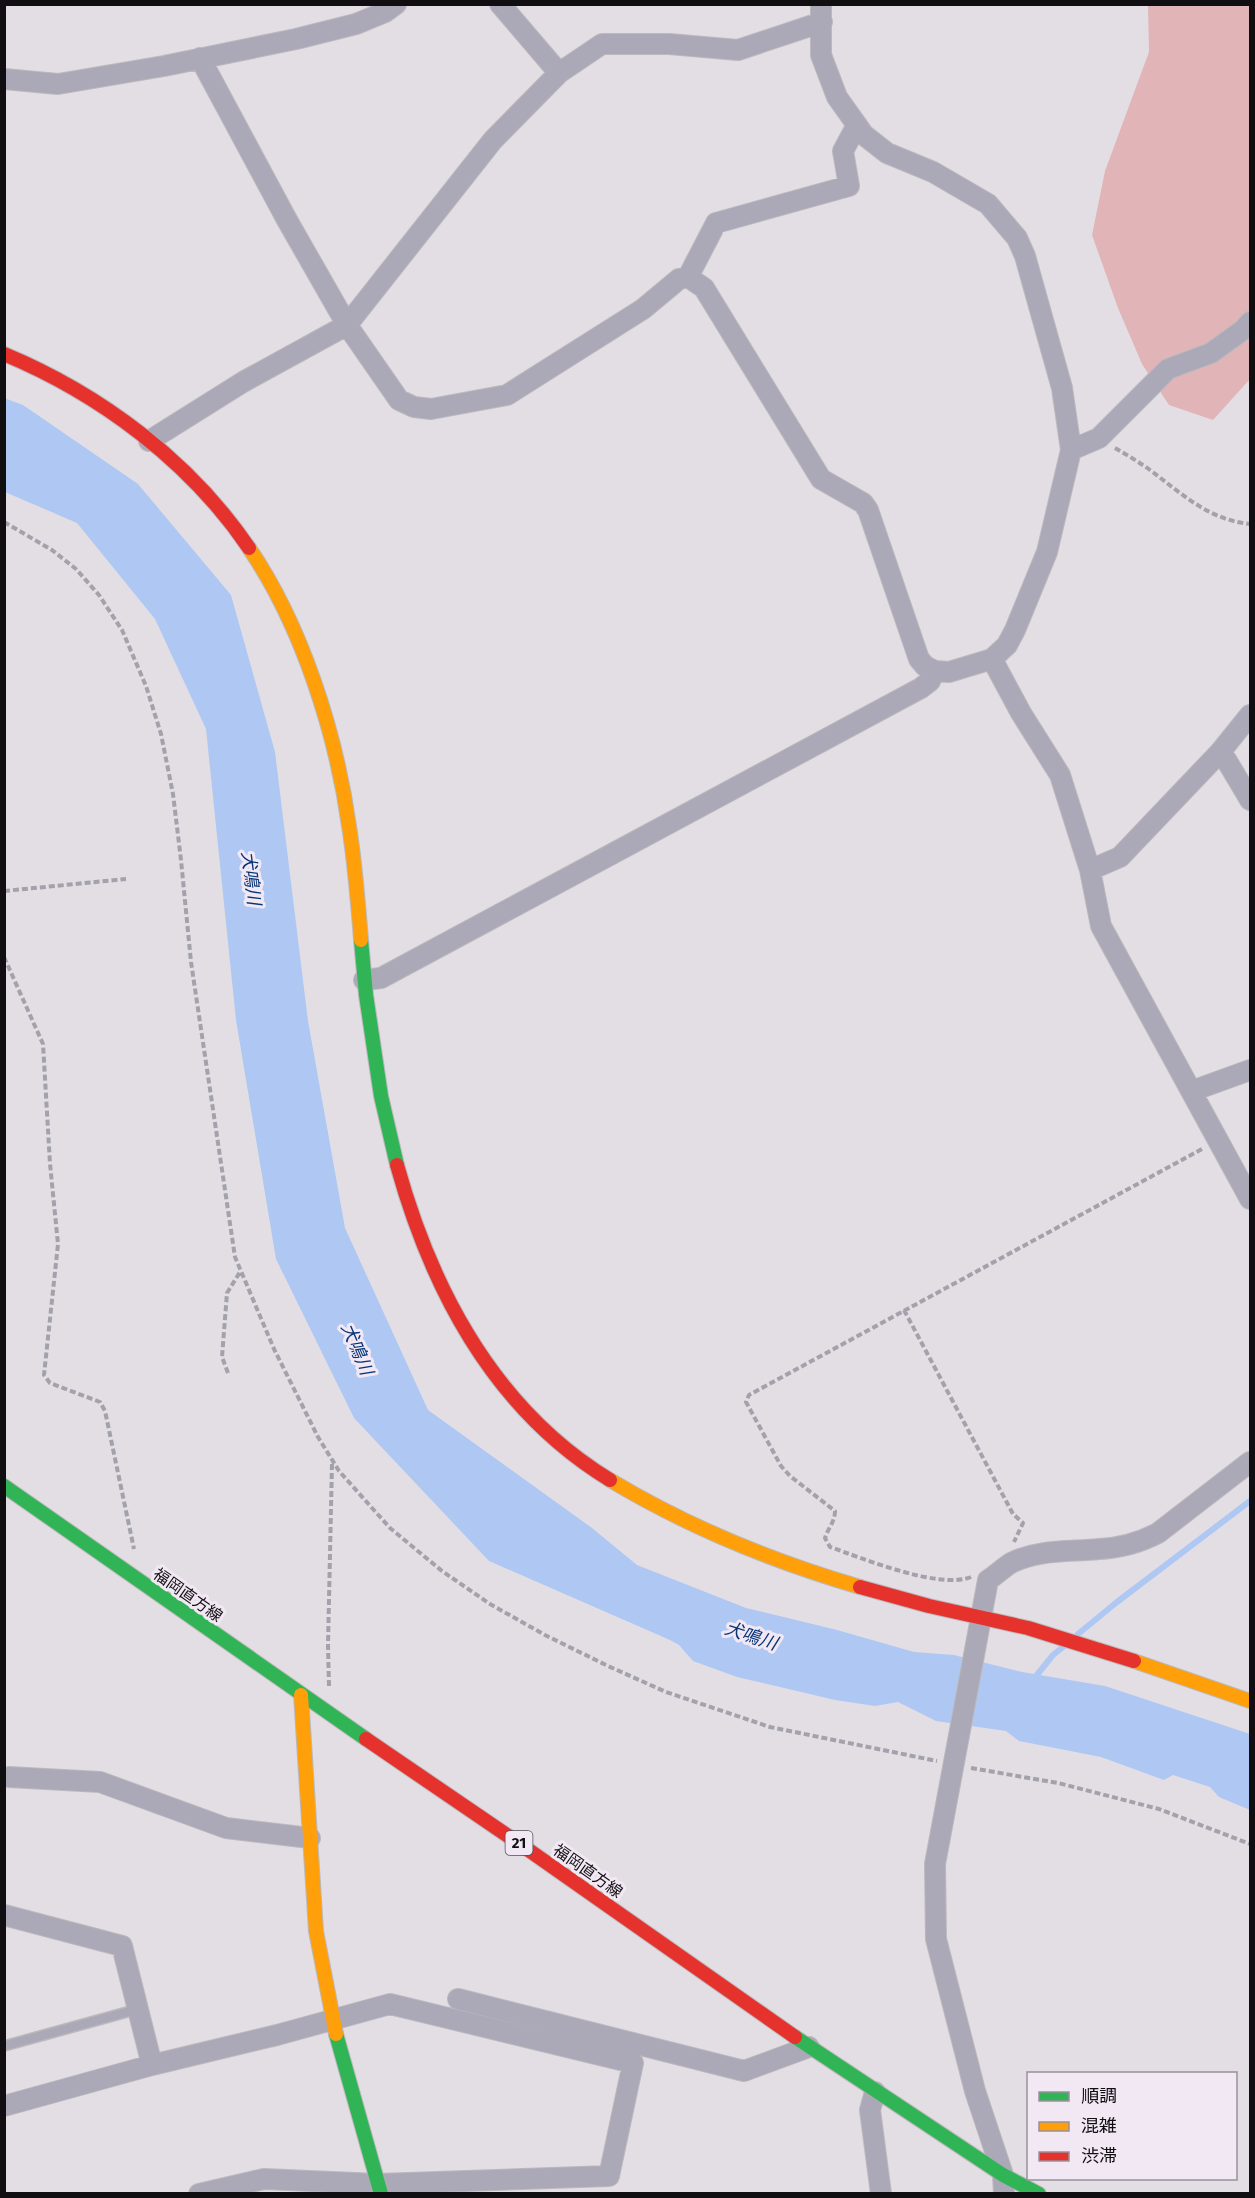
<svg xmlns="http://www.w3.org/2000/svg" width="1255" height="2198" font-family="'Fira Sans','Noto Sans JP',sans-serif">
<style>
.forest{fill:#e1b4b7}
.water{fill:#aec8f3}
.lines{fill:none;stroke-linecap:round;stroke-linejoin:round}
.stream{stroke:#aec8f3;stroke-width:6}
.lane-casing{stroke:#bcb9bd;stroke-width:12}
.street-casing{stroke:#bcb9bd;stroke-width:22}
.fast-casing{stroke:#bcb9bd;stroke-width:16}
.slow-casing{stroke:#bcb9bd;stroke-width:16}
.jam-casing{stroke:#bcb9bd;stroke-width:16}
.path{stroke:#a3a1ab;stroke-width:4;stroke-dasharray:6 3;stroke-linecap:butt}
.lane{stroke:#aba8b8;stroke-width:9}
.street{stroke:#aba8b8;stroke-width:20}
.fast{stroke:#30b455;stroke-width:14}
.slow{stroke:#ff9f0a;stroke-width:14}
.jam{stroke:#e5322d;stroke-width:14}
.labels{text-anchor:middle;dominant-baseline:central;stroke-width:6;stroke-linejoin:round;paint-order:stroke}
.shield{fill:#f2e8f4;stroke:#544f56;stroke-width:1.5}
.shield-label{font-size:15px;font-weight:bold;fill:#110e12}
.street-label{font-size:16px;fill:#110e12;stroke:#f2e8f4}
.water-label{font-size:18px;font-style:italic;fill:#073578;stroke:#f2e8f4}
</style>
<rect width="100%" height="100%" fill="#e3dee4"/>
<!-- forest -->
<path class="forest" d="M1148 5H1250V379L1213 420 1169 405 1142 364 1118 308 1092 235 1105 171 1149 52Z"/>
<!-- water -->
<path class="water" d="M4 398 23 405 138 484 231 595 275 752 308 1021 345 1228 428 1410 592 1528 637 1565 746 1608 837 1630 914 1652 954 1655 1022 1672 1105 1686 1250 1734V1810L1219 1797 1210 1787 1173 1775 1164 1780 1101 1757 1019 1741 1006 1731 936 1721 898 1702 875 1706 835 1700 737 1677 693 1661 679 1645 670 1640 489 1561 354 1418 276 1259 236 1020 206 729 155 619 77 523 5 492Z"/>
<g class="lines">
<!-- stream -->
<path class="stream" d="M1078 1634 1117 1602 1250 1501
M1032 1681 1053 1655 1063 1647"/>
<!-- lane casing -->
<g class="lane-casing">
<path id="lane" d="M4 2046 138 2009"/>
</g>
<!-- street casing -->
<g class="street-casing">
<path id="street" d="M500 4 559 73
M200 58 287 220 347 325 399 400 414 407 431 409 507 395 643 309 679 279 688 277 704 288 821 479 863 503 868 510 919 659 925 666 935 671 949 672 992 659 1007 645 1015 630 1047 552 1071 450 1062 388 1025 256 1017 238 988 204 933 172 887 153 864 135 837 97 821 55V4
M4 79 58 84 164 66 296 39 356 24 385 12 396 4
M688 277 716 223 849 186 843 151 857 125
M149 441 243 382 347 325 493 140 559 73 602 44H669L738 50 822 22
M1071 450 1099 438 1168 369 1211 353 1243 330 1250 322
M992 659 1021 713 1060 775 1090 870 1101 926 1250 1199
M1221 751 1250 800
M1090 870 1120 857 1221 751 1250 715
M364 980 381 978 921 688 930 681 935 671
M1192 1091 1250 1070
M9 1777 100 1782 226 1828 310 1838
M4 1915 122 1946 152 2065
M458 1999 744 2071 809 2047
M875 2092 870 2110 881 2194
M4 2106 152 2065 277 2035 390 2004 633 2063 609 2176 378 2184 264 2179 199 2194
M1004 2194 1003 2175 975 2091 936 1939 935 1864 988 1580C996 1575 1003 1568 1011 1563 1038 1549 1070 1552 1099 1549 1120 1548 1139 1543 1158 1533L1250 1462"/>
</g>
<!-- fast casing -->
<g class="fast-casing">
<path id="fast" d="M361 940 366 995 381 1096 397 1165
M4 1486 366 1739
M336 2034 381 2194
M795 2037 1003 2175 1039 2194"/>
</g>
<!-- slow casing -->
<g class="slow-casing">
<path id="slow" d="M249 548C302 626 336 733 349 826 355 863 358 902 361 940
M610 1480C690 1528 771 1561 860 1587
M1134 1661 1250 1701
M301 1695 316 1931 336 2034"/>
</g>
<!-- jam casing -->
<g class="jam-casing">
<path id="jam" d="M4 354C100 394 190 461 249 548
M397 1165C432 1291 495 1410 610 1480
M860 1587 929 1606 1028 1628 1134 1661
M366 1739 530 1851 795 2037"/>
</g>
<!-- path -->
<path class="path" d="M1115 448C1127 455 1139 462 1150 470 1182 494 1209 520 1250 524
M4 522 52 550 76 569 99 595 122 630 146 686 161 734 173 794 181 860 191 962 235 1257 274 1349 318 1437 339 1471 390 1528 442 1571 490 1604 545 1635 608 1666 666 1692 770 1727 937 1761
M4 891 126 879
M4 957 43 1044 50 1164 58 1244 44 1375 50 1383 100 1402 105 1411 134 1549
M904 1310 1013 1514 1023 1523 1014 1542
M228 1373 222 1357 227 1293 240 1272
M971 1577C939 1590 862 1558 830 1547L825 1538C828 1528 835 1522 835 1511L790 1476 781 1466 746 1402 749 1395 1202 1149
M329 1686 328 1645 332 1463
M971 1768 1058 1783 1159 1809 1250 1844"/>
<!-- lane -->
<use href="#lane" class="lane"/>
<!-- street -->
<use href="#street" class="street"/>
<!-- fast -->
<use href="#fast" class="fast"/>
<!-- slow -->
<use href="#slow" class="slow"/>
<!-- jam -->
<use href="#jam" class="jam"/>
</g>
<g class="labels">
<!-- shield labels -->
<rect class="shield" x="505.5" y="1831" width="27" height="24" rx="4.5"/>
<g class="shield-label">
<text x="519" y="1843">21</text>
</g>
<!-- street labels -->
<g class="street-label">
<text transform="translate(188 1595) rotate(35)">福岡直方線</text>
<text transform="translate(588 1871) rotate(35)">福岡直方線</text>
</g>
<!-- water labels -->
<g class="water-label">
<text transform="translate(251 878) rotate(83)">犬鳴川</text>
<text transform="translate(357 1349) rotate(67)">犬鳴川</text>
<text transform="translate(751 1636) rotate(18)">犬鳴川</text>
</g>
</g>
<!-- border -->
<rect width="1255" height="2198" fill="none" stroke="#110e12" stroke-width="12"/>
<!-- legend -->
<rect x="1027" y="2072" width="210" height="108" fill="#f2e8f4" stroke="#98919a" stroke-width="1.5"/>
<rect x="1039" y="2092" width="30" height="9" fill="#30b455" stroke="#98919a" stroke-width="1.5"/>
<text x="1081" y="2102" font-size="18" fill="#110e12">順調</text>
<rect x="1039" y="2122" width="30" height="9" fill="#ff9f0a" stroke="#98919a" stroke-width="1.5"/>
<text x="1081" y="2132" font-size="18" fill="#110e12">混雑</text>
<rect x="1039" y="2152" width="30" height="9" fill="#e5322d" stroke="#98919a" stroke-width="1.5"/>
<text x="1081" y="2162" font-size="18" fill="#110e12">渋滞</text>
</svg>
